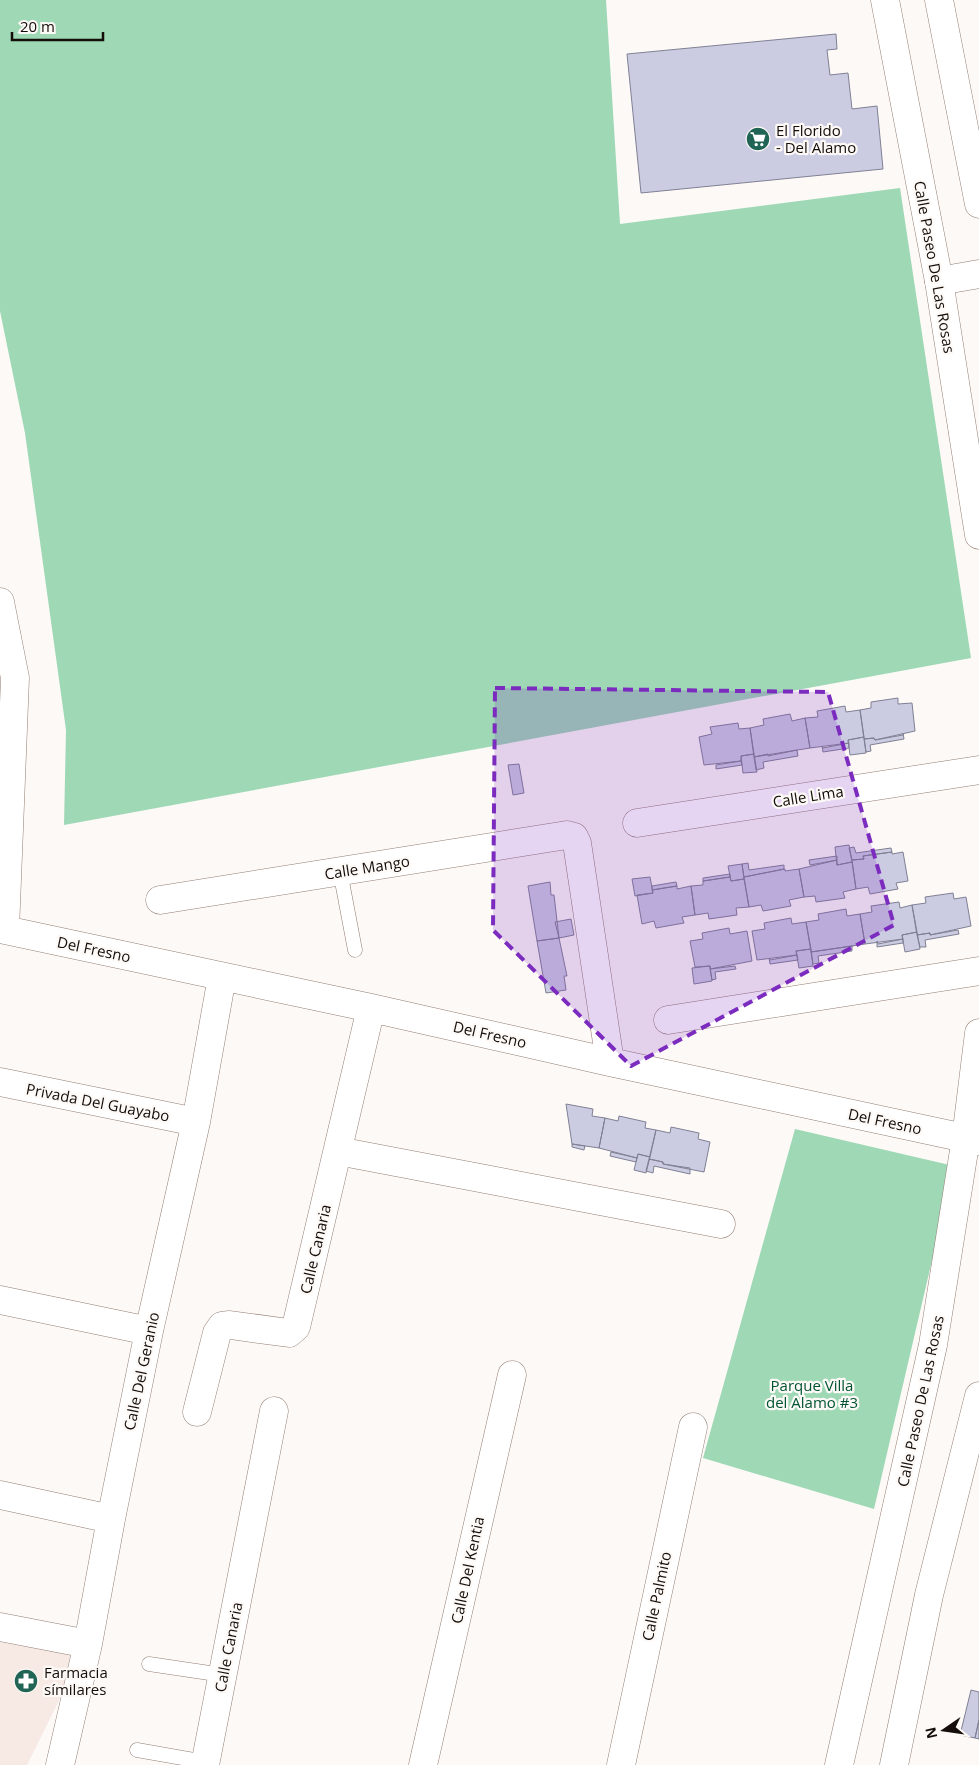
<svg xmlns="http://www.w3.org/2000/svg" width="979" height="1765" font-family="'Open Sans',sans-serif">
<style>
.built{fill:#f7eae5}
.green{fill:#9ed8b5}
.building{fill:#cbcbe1;stroke:#808095}
.lines{fill:none;stroke-linecap:round;stroke-linejoin:round}
.service-casing{stroke:#937e73;stroke-width:15}
.minor-casing{stroke:#937e73;stroke-width:29}
.tertiary-casing{stroke:#937e73;stroke-width:29}
.service{stroke:#fff;stroke-width:14}
.minor{stroke:#fff;stroke-width:28}
.tertiary{stroke:#fff;stroke-width:28}
.marked{fill:#7b2cbf;fill-opacity:0.2;stroke:#7b2cbf;stroke-width:4;stroke-dasharray:10 6;stroke-linejoin:round}
.labels{text-anchor:middle;dominant-baseline:central;stroke-width:4.5;stroke-linejoin:round;paint-order:stroke}
.poi-label{font-size:15px;fill:#140d09;stroke:#fdf9f6;text-anchor:start}
.street-label{font-size:15px;fill:#140d09;stroke:#fdf9f6}
.park-label{font-size:15px;fill:#005431;stroke:#fdf9f6}
</style>
<rect width="100%" height="100%" fill="#fdf9f6"/>
<!-- built -->
<path class="built" d="M0 1642 81 1656 27 1765H0Z"/>
<!-- green -->
<path class="green" d="M0 0H606L620 224 900 188 971 658 64 825 66 730 25 433 0 311Z
M795 1129 954 1166 874 1509 703 1458Z"/>
<!-- building -->
<path class="building" d="M836 34 837 49 827 50 830 75 848 73 852 109 877 106 883 169 641 193 627 54Z
M898 698V704L912 703 915 731 875 740 874 738 864 739 860 710 871 708V702Z
M845 706 846 712 860 710 864 737 848 740 849 743 810 748 805 718 818 717 817 711Z
M790 714 792 721 805 718 810 748 754 757 750 728 764 725 763 719Z
M738 723 739 729 750 728 754 754 741 756V761L704 765 699 737 712 734 710 727Z
M903 733 904 739 870 745 871 751 866 752 864 739 874 738 875 740 903 735Z
M864 737 866 753 850 755 848 740Z
M849 743V748L823 752 822 746 823 748Z
M797 750 798 756 763 762 764 768 756 770 754 757 768 754V756Z
M754 754 757 772 743 773 741 756Z
M741 761 742 765 716 769V765Z
M519 764 524 793 513 795 508 765Z
M849 845 852 862 837 865 835 847Z
M854 847 856 853 891 848 892 852 863 856 864 859 852 860 849 848Z
M892 852V854L903 852 908 881 896 883 898 889 870 894 868 887 856 889 852 860 864 859 863 856Z
M837 856V860L810 865 809 860Z
M837 860V865L852 862 856 889 843 892 845 898 816 902 815 896 804 897 799 869Z
M748 863 749 870 784 865V869L744 877 742 864Z
M742 864 744 879 731 881 728 866Z
M785 869V871L799 869 804 897 789 900 791 906 763 911 761 905 749 907 744 877Z
M730 874V877L703 881V878Z
M650 877 653 893 635 896 632 879Z
M730 877 731 881 744 879 749 907 736 908 737 915 709 919 708 913 695 915 691 886 703 885V881Z
M550 882 551 895H554L559 938 537 941 528 886Z
M676 882 677 886 652 890V886Z
M677 886V889L691 886 695 915 682 917 684 923 656 928 654 921 642 924 637 895 653 893 652 890Z
M953 893 954 899 966 897 971 926 930 935V933L917 935 912 905 926 903 925 897Z
M899 902 900 908 912 905 917 932 902 935 903 939 865 944 860 914 872 912 871 906Z
M846 909 847 916 860 914 865 944 811 952 806 922 819 920 818 914Z
M791 918 792 924 806 922 811 949 796 951 797 955 757 960 752 931 765 929 764 923Z
M571 919 574 935 559 938 555 922Z
M729 928 730 934 747 931 752 961 710 969V966L695 967 690 941 703 939 702 933Z
M958 930 959 934 925 940 926 947H920L917 935 930 933V935Z
M917 932 920 949 905 952 902 935Z
M559 938 567 976H564L566 990 546 993 537 941Z
M903 939V943L877 947V941L878 944Z
M852 946V951L818 956 819 963 813 964 811 952Z
M811 949 813 966 799 968 796 951Z
M797 955 798 960 770 964 769 958 770 960Z
M710 966 712 981 694 984 692 968Z
M735 966 736 969 715 972 716 979 712 980 710 969Z
M566 1104 593 1109 592 1116 605 1118 599 1148 572 1144Z
M619 1116 646 1122 645 1128 656 1130 650 1157 638 1154 637 1158 599 1148 605 1118 618 1121Z
M671 1127 699 1133 698 1139 710 1142 704 1172 663 1164V1162L649 1159 656 1130 670 1133Z
M572 1144 585 1146 584 1150 572 1147Z
M611 1152 637 1158 636 1162 610 1156Z
M638 1154 650 1157 646 1173 634 1170Z
M649 1159 663 1162V1164L690 1168V1174L654 1166 653 1173 646 1171Z
M971 1690 979 1692V1720L975 1738 960 1735Z
M979 1720V1739L975 1738Z"/>
<g class="lines">
<!-- service casing -->
<g class="service-casing">
<path id="service" d="M340 871 355 950
M149 1664 223 1675
M137 1750 205 1762"/>
</g>
<!-- minor casing -->
<g class="minor-casing">
<path id="minor" d="M939 281 979 274
M0 602 15 678 5 930
M637 823 979 770
M160 900 567 835 574 837 577 843 610 1062
M0 929 371 1008 610 1062 979 1141
M668 1020 979 971
M0 1082 196 1122
M338 1151 721 1224
M0 1300 149 1331
M197 1412 217 1333 222 1326 230 1325 289 1333 296 1327 371 1008
M0 1495 111 1519
M0 1627 88 1644
M60 1765 88 1644 111 1519 149 1331 196 1122 222 977
M205 1765 274 1411
M423 1765 512 1375
M621 1765 693 1427"/>
</g>
<!-- tertiary casing -->
<g class="tertiary-casing">
<path id="tertiary" d="M885 0 939 281 979 535
M939 0 979 204
M839 1765 933 1345 966 1138 979 1033
M894 1765 929 1595 979 1396"/>
</g>
<!-- service -->
<use href="#service" class="service"/>
<!-- minor -->
<use href="#minor" class="minor"/>
<!-- tertiary -->
<use href="#tertiary" class="tertiary"/>
</g>
<!-- marked area -->
<path class="marked" d="M495 688 828 692 894 925 631 1066 493 930Z"/>
<!-- icons -->
<defs>
<g id="supermarket-disc" transform="scale(1.25)"><circle r="9.5" fill="#206455" stroke="#fdf9f6"/><path d="M-6-5.5h2.5l.6 2H6L4.5 2H-2.5L-4.4-4H-6ZM-1.5 3.2a1.3 1.3 0 1 0 .1 0ZM3 3.2a1.3 1.3 0 1 0 .1 0Z" fill="#fff"/></g>
<g id="pharmacy-disc" transform="scale(1.25)"><circle r="9.5" fill="#206455" stroke="#fdf9f6"/><path d="M-2-6h4v4h4v4h-4v4h-4v-4h-4v-4h4Z" fill="#fff"/></g>
</defs>
<g fill-rule="evenodd">
<use href="#supermarket-disc" x="758" y="139"/>
<use href="#pharmacy-disc" x="26" y="1681"/>
</g>
<g class="labels">
<!-- poi labels -->
<g class="poi-label">
<text x="776" y="130">El Florido<tspan x="776" dy="17">- Del Alamo</tspan></text>
<text x="44" y="1672">Farmacia<tspan x="44" dy="17">símilares</tspan></text>
</g>
<!-- street labels -->
<g class="street-label">
<text transform="translate(935 267) rotate(80)">Calle Paseo De Las Rosas</text>
<text transform="translate(808 796) rotate(-9)">Calle Lima</text>
<text transform="translate(367 867) rotate(-9)">Calle Mango</text>
<text transform="translate(94 949) rotate(12)">Del Fresno</text>
<text transform="translate(490 1034) rotate(13)">Del Fresno</text>
<text transform="translate(98 1102) rotate(11)">Privada Del Guayabo</text>
<text transform="translate(885 1121) rotate(12)">Del Fresno</text>
<text transform="translate(315 1249) rotate(-77)">Calle Canaria</text>
<text transform="translate(141 1371) rotate(-78)">Calle Del Geranio</text>
<text transform="translate(920 1401) rotate(-78)">Calle Paseo De Las Rosas</text>
<text transform="translate(467 1570) rotate(-78)">Calle Del Kentia</text>
<text transform="translate(656 1596) rotate(-78)">Calle Palmito</text>
<text transform="translate(228 1647) rotate(-79)">Calle Canaria</text>
</g>
<!-- park labels -->
<g class="park-label">
<text x="812" y="1385">Parque Villa<tspan x="812" dy="17">del Alamo #3</tspan></text>
</g>
</g>
<!-- north arrow -->
<g transform="translate(944 1730) rotate(257)" stroke="#fdf9f6" stroke-width="4" paint-order="stroke">
<path d="M0-4L9 19L0 12L-9 19Z" fill="#140d09"/>
<text y="-8" font-size="14" font-weight="bold" text-anchor="middle" fill="#140d09">N</text>
</g>
<!-- scale -->
<path d="M12 32v8h91v-8" fill="none" stroke="#140d09" stroke-width="2.5"/>
<text x="20" y="32" font-size="15" fill="#140d09" stroke="#fdf9f6" stroke-width="4" paint-order="stroke">20 m</text>
</svg>
